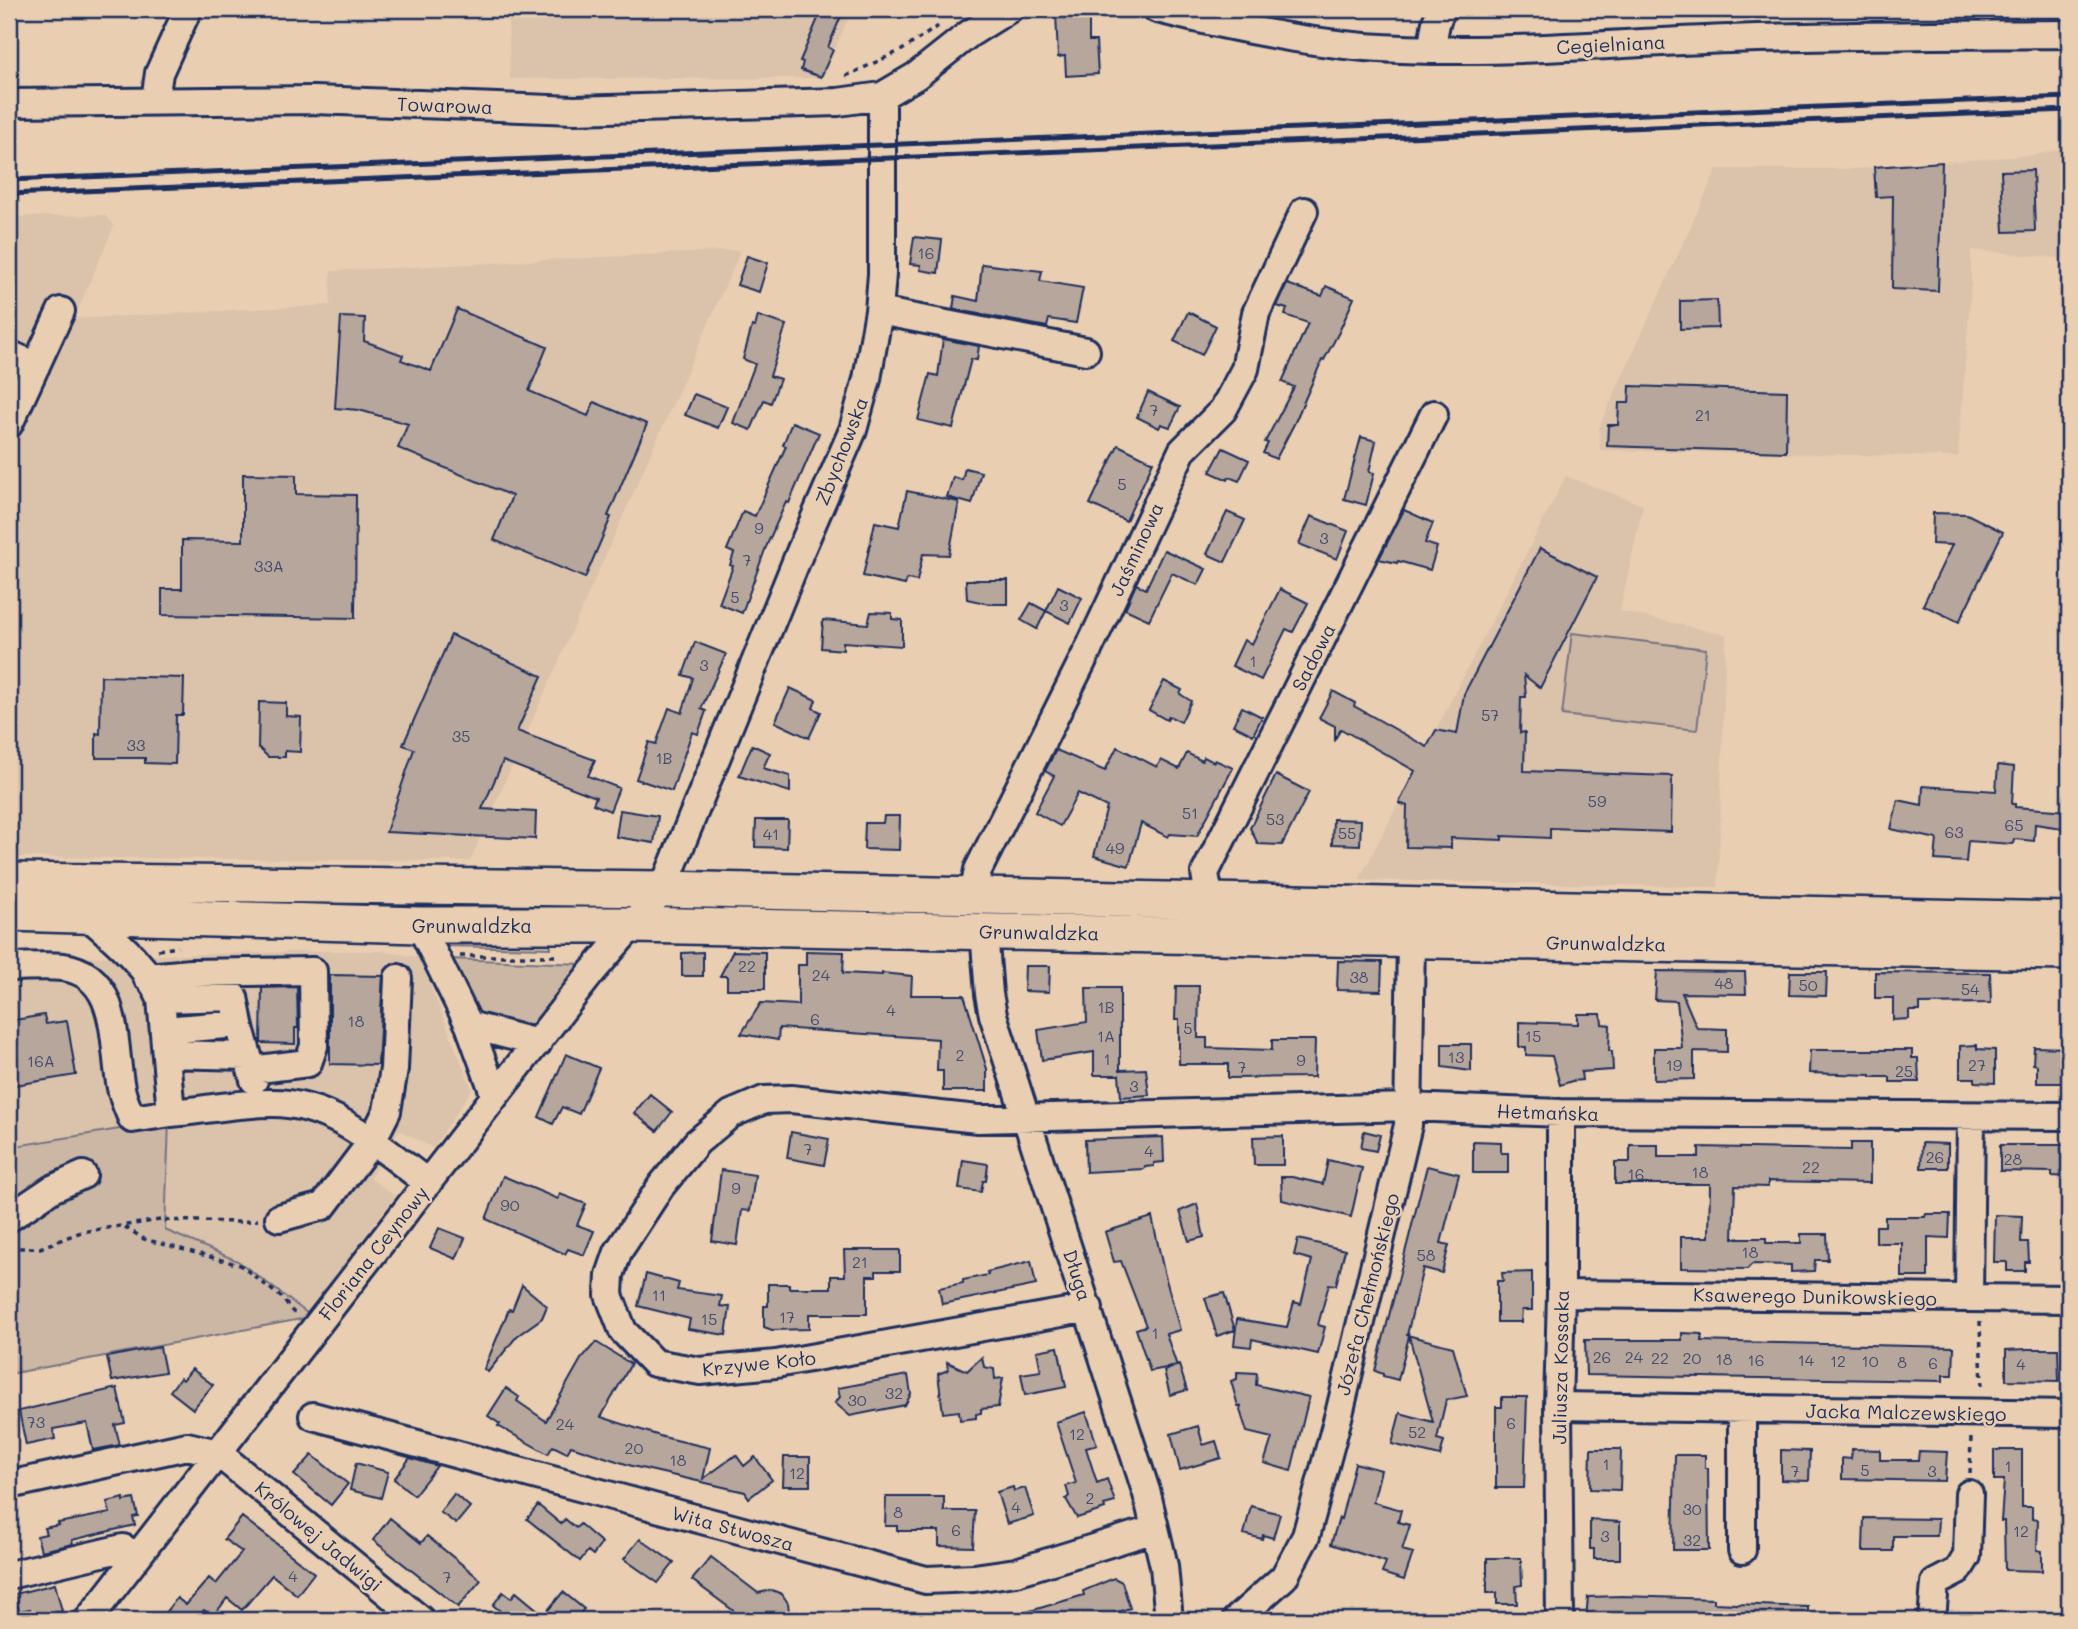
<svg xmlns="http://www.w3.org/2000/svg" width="2078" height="1629" font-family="Mali,sans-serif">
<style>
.built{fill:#dbc2ab}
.green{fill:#ccb7a5;stroke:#747382;stroke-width:2}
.building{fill:#b7a69c;stroke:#1b2f5e;stroke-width:2}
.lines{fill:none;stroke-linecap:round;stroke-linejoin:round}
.minor-casing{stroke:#1b2f5e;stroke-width:32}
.major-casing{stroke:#1b2f5e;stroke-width:40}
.path{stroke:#1b2f5e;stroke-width:3.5;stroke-dasharray:5 5;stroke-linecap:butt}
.minor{stroke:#eaceb1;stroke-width:26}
.major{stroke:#eaceb1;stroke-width:35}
.rail{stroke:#1b2f5e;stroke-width:5}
.labels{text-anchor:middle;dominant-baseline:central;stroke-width:5;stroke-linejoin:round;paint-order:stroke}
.number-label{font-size:16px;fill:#424d6e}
.street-label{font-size:19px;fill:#1b2f5e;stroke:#eaceb1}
</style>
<rect width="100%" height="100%" fill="#eaceb1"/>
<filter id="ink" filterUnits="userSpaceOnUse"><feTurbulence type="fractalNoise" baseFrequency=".0143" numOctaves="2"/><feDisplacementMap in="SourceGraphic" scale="14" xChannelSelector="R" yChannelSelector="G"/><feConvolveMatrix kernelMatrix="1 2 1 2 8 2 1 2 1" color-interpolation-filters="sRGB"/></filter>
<g filter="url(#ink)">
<!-- built -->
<path class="built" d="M508 9H852L823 78 510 79Z
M2069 147V259L1971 250V285L1958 457 1600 450 1599 427 1717 169H1853L2034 155Z
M105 215 114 226 74 319 330 305 331 271 741 250 470 861 9 857V217Z
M1566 476 1643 505 1620 611 1726 635 1718 887 1359 880Z
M327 951H381L419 957 472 1089 433 1148 399 1130 370 1178 395 1196 307 1313 238 1261 165 1230 169 1121 9 1147V980L77 983 91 992 85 957Z"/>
<!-- green -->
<path class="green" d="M1572 633 1706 649 1697 730 1562 715Z
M549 938 551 948 445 946 443 943 445 940Z
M449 959 583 964 534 1024 517 1029 475 1016Z
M169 1121 165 1230 238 1261 307 1313 304 1321 301 1319 9 1374V1147Z"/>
<!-- building -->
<path class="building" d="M822 9H844L828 47 833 50 821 77 801 70 803 62 800 61Z
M1089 12V41H1096L1098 74 1066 76 1065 56 1058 57 1056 13Z
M1942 162 1938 291 1892 289 1893 196 1876 197 1874 167Z
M2033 170 2035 231 2004 232 2001 171Z
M914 237 942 240 938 273 920 270 921 265 910 264Z
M747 256 768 263 759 292 737 285Z
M982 264 1042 271 1040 281 1083 288 1076 323 1049 319 1047 327 953 309 955 296 978 301Z
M1287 284 1322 296 1326 286 1354 298 1339 332 1324 360H1322L1295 422 1276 459 1263 453 1268 443 1265 442 1294 387 1282 382 1308 323 1285 315 1287 309 1277 306Z
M1717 300 1718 328 1680 329V301Z
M457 309 547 347 529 391 588 416 594 402 647 424 608 516 611 517 585 578 494 540 512 496 398 448 408 424 359 410 335 408 341 317 365 318 364 341 403 355 401 360 431 371Z
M1188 312 1216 326 1202 355 1174 341Z
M758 316 786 325 770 376 780 379 771 403 764 400 751 430 733 423 755 364 743 359 752 326 755 327Z
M943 339 979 346 977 360 971 359 953 428 918 420 930 374 938 376Z
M1630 386 1787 391 1786 452 1607 446 1608 425H1618L1619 403H1629Z
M1148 392 1180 407 1170 427 1161 424 1159 428 1137 417Z
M694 394 727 407 718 428 685 415Z
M792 422 819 433 789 503 786 502 766 547 742 613 719 604 733 566 730 565 734 553 727 550 743 511 755 516 786 446 783 445Z
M1361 437 1376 441 1369 472 1374 473 1366 505 1344 499Z
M1118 445 1153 462 1126 521 1090 504Z
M1223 448 1249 460 1239 481 1229 477 1228 480 1210 472Z
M965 468 981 472 972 504 947 497 953 477 962 480Z
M243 474 296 475V494L356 495 355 618 162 615V589H182V540L243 541Z
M907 491 959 502 949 555 923 554 917 581 907 579 905 585 863 576 875 522 899 527Z
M1404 510 1433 523 1425 543 1437 547 1430 570 1398 561 1397 563 1379 559Z
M1227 512 1245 520 1225 562 1207 554Z
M1933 513 1967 514 2003 532 1959 622 1923 605 1952 545 1932 544Z
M1311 516 1348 531 1337 559 1299 544Z
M1540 548 1597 577 1540 688 1524 675 1526 697H1521L1520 733 1525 732 1524 771 1672 776 1671 832 1550 828V838L1502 836V840L1451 838V848L1406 847 1407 806 1399 803 1415 771 1341 729 1335 739V726L1319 718 1333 691 1355 703 1354 706 1427 747 1436 730 1457 734 1464 694Z
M1164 550 1206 569 1198 585 1172 573 1149 620 1125 609 1136 584 1146 589Z
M966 580H1008V604H989L967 599Z
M1058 586 1082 598 1070 623 1046 611Z
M1280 589 1308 603 1293 632 1286 629 1261 680 1232 666 1244 640 1252 644Z
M1031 603 1046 611 1037 629 1021 620Z
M871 612 892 613V619L902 620V646L843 642V650L821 648 823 620 868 624Z
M451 635 542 676 517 731 595 760 588 776 619 788 610 811 593 804 596 797 503 761 482 809 536 812 535 839 386 832 414 749 403 745Z
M695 642 726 654 701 709 706 711 698 734 692 732 672 791 636 779 649 742 656 744 669 708 682 713 693 678 683 675Z
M101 676 184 678 183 715H176L175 764 145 763V758H96V733L100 734Z
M1164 681 1182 690 1180 694 1191 701 1181 722 1169 716 1167 720 1149 710Z
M790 688 816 700 813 708 821 712 809 738 775 722Z
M259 702 286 703V716L301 717 300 752 285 751V757H268L258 747Z
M1242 707 1262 717 1253 735 1233 725Z
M752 745 770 753 763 768 790 776V792L739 776Z
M1117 747 1157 767 1161 760 1179 769 1187 753 1202 761 1204 757 1214 762 1215 760 1233 768 1197 836 1170 834 1168 837 1141 823 1129 866 1094 856 1107 807 1078 793 1060 826 1035 812 1054 776 1045 771 1056 750 1105 771Z
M1998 765 2014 767 2012 804H2015V807L2069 811V829L2035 824 2034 841 2014 839 2013 844 1968 841 1966 862 1935 860 1937 839 1891 829 1898 800 1922 805 1923 786 1996 791Z
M1276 775 1309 792 1282 845 1258 844 1250 828Z
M620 810 658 816 654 843 616 837Z
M884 816H900L899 850 864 849 865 823H883Z
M1333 819 1361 820 1360 845 1332 844Z
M756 820H788L787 848 755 847Z
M733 951 765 952V989H727V976H720Z
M806 951 844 952 843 973 882 975V973L912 976 911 995H964L987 1069V1091H943V1071H937L938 1039 779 1028 778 1040 741 1034 761 1003 798 1005V965H806Z
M703 952V976H682V953Z
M1338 961 1382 962 1381 991 1337 990Z
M1025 966H1050L1049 992 1024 991Z
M1657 971 1745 972 1746 994 1682 993 1697 1028 1727 1029V1052L1694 1051V1079L1654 1080V1048H1682L1677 1001 1655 1000Z
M1790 972H1827L1826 996 1789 995Z
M1875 972 1990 973 1991 1003 1920 1004V1011H1909V1019L1893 1020V998H1875Z
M330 975 383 976 378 1065 330 1064Z
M1176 986H1199L1198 1038H1207V1048L1272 1050V1040H1315L1314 1077 1228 1078V1064H1179V1020H1175Z
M297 987 298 1028H295V1044L261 1043 262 988Z
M1086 988H1120V1070L1146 1069 1149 1095 1121 1097 1119 1075H1094V1052L1042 1060 1038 1030 1087 1022Z
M1578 1014H1601L1602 1024 1610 1025 1609 1051H1612L1613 1070 1581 1072 1582 1080 1572 1081 1560 1085 1552 1056 1526 1055V1047H1519V1022L1578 1024Z
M44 1015 46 1024 67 1021 76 1075 9 1086V1021Z
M1442 1044H1471V1071L1442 1067Z
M1977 1045V1049L1995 1050V1083L1975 1082V1078H1960V1046Z
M2034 1047 2069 1048V1083H2037V1065L2033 1064Z
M1810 1050H1912V1058H1918L1919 1082H1890V1077H1871V1075L1809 1073Z
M566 1054 599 1068 579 1114 562 1107 553 1124 539 1117Z
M650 1094 672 1112 657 1131 634 1113Z
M1364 1131 1380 1135 1376 1151 1361 1148Z
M791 1132 829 1139 824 1165 787 1158Z
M1283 1136V1165H1254L1253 1137Z
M1163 1137 1164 1162 1154 1163V1166L1145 1167 1144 1169 1086 1172 1085 1140Z
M1473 1141 1501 1142V1153H1508V1173H1473Z
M1851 1143H1870V1183L1768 1181V1187L1735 1186 1733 1238H1766V1243H1801V1234H1827L1828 1260H1815L1814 1271 1791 1272V1265L1752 1264 1747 1269 1681 1268V1237H1709L1710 1184H1615V1162H1630V1145H1658V1157H1699V1147L1851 1150Z
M1922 1143 1948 1144V1168H1921Z
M2000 1145H2069V1177L2052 1176V1172L2000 1171Z
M963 1160 988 1164 986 1181H983L981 1192 959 1189Z
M1328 1160 1362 1168 1351 1217 1282 1200 1281 1177H1292L1323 1184Z
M1427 1166 1459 1174 1441 1243 1449 1245 1442 1273 1423 1268 1407 1335 1453 1347 1467 1396 1446 1400 1437 1439 1444 1441 1440 1456 1392 1444 1400 1413 1433 1422 1409 1336 1398 1380 1383 1376V1374L1375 1371Z
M721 1170 755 1175 750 1211 742 1210 737 1245 712 1241Z
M503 1176 558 1199 560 1194 586 1204 577 1225 594 1231 584 1255 568 1249 565 1254 486 1219Z
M1197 1204 1204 1237 1189 1241 1180 1211Z
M1926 1214H1950L1949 1238 1928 1237V1277H1902V1243H1876V1226H1885V1217H1925Z
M1995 1215 2022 1216 2021 1242H2028L2029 1262H2025V1271H2007V1262H1994Z
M1152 1217 1164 1272 1180 1330 1166 1334 1177 1366 1150 1371 1136 1329 1146 1326 1121 1261 1114 1262 1105 1232Z
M439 1228 465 1238 456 1259 430 1248Z
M1298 1239 1345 1250 1336 1285 1329 1284 1318 1325 1325 1327 1318 1354 1252 1339 1251 1347 1234 1345 1237 1319 1287 1327 1294 1302 1301 1304 1312 1260 1294 1255Z
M844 1250H900V1271H876V1276H867V1314H809V1329L772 1330 764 1327V1306H768V1284H789V1288H831V1276H845Z
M1031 1261 1036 1285 942 1304 939 1288 963 1283V1280L988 1275 987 1272Z
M1532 1272V1310H1522L1521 1322H1497V1281H1503L1502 1273Z
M646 1274 679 1283 677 1290 722 1296 720 1306 730 1307 726 1335 688 1329 690 1319 638 1306Z
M522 1285 547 1306 542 1318 517 1336 488 1372 484 1369 509 1309 512 1310Z
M1224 1293 1235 1330 1217 1336 1205 1298Z
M1682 1333 1702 1334V1341L1734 1342 1954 1347 1953 1375H1943V1381L1586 1375 1585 1340H1682Z
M596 1342 631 1364 601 1417 663 1437 710 1448 703 1479 736 1455 744 1466 755 1457 772 1480 749 1498 745 1492 632 1466 571 1446 567 1453 553 1446 548 1454 498 1426 500 1424 488 1416 506 1388 519 1397 517 1401 546 1421 581 1359Z
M160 1347 165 1372 112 1381 107 1357Z
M1058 1347 1066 1387 1025 1395 1021 1374 1041 1371 1037 1351Z
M2027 1349H2058L2059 1381 2006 1380V1350Z
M982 1357 984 1367 994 1369 995 1379 1003 1378 998 1407 981 1409V1413L976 1414V1418L960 1420 959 1411 943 1413 938 1374 948 1370 947 1362 967 1371Z
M1179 1365 1187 1390 1170 1395 1164 1371Z
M192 1369 213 1385 193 1409 170 1391 180 1378 183 1380Z
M1237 1372 1257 1373 1256 1385 1309 1397 1291 1471 1264 1463 1272 1438 1247 1432 1240 1410 1241 1406H1238L1231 1381 1237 1379Z
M908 1375 911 1394 905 1405 850 1416 835 1403 840 1397 838 1388Z
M117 1388 125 1423 115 1425 120 1445 93 1450 87 1423 53 1429 55 1439 26 1445 19 1411Z
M1502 1397H1527L1524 1488H1496V1407H1502Z
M1086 1412 1097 1445 1086 1448 1097 1483 1107 1479 1115 1502 1104 1505 1105 1509 1077 1518 1066 1499 1069 1496 1066 1486 1076 1483 1056 1422Z
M1198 1426 1203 1445 1216 1441 1221 1458 1180 1470 1171 1434Z
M1591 1449H1621L1620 1490 1590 1489Z
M1852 1449 1880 1450V1460H1918L1919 1451 1947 1452 1945 1481 1842 1479V1458L1851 1459Z
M1781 1450 1810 1451 1809 1481 1781 1480Z
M1994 1450H2022V1507H2032V1519L2038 1520 2037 1550 2042 1551V1571L2005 1570 2004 1521H2001L2004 1480H1994Z
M312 1455 348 1484 331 1505 294 1475Z
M1675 1455H1705V1468H1708L1709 1550H1673Z
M784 1457H810V1486H783Z
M410 1458 437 1466 414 1495 394 1479Z
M356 1463 388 1472 381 1498 350 1490Z
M1355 1463 1381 1470 1373 1502 1401 1510 1398 1522 1410 1525 1402 1550 1413 1553 1404 1580 1382 1573 1386 1562 1331 1544 1339 1518 1341 1519Z
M1013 1487 1014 1491 1025 1488 1034 1516 1007 1524 997 1492Z
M454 1494 470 1507 456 1524 440 1512Z
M886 1497H944V1511H975L973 1547 939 1546V1531H897V1526H885Z
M124 1498V1501L134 1499 138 1516 133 1517 135 1525 72 1540 73 1544 41 1551 37 1536 46 1534 44 1528 59 1525 58 1523 110 1513 107 1502Z
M538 1505 561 1524 565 1519 576 1528 580 1524 602 1543 593 1555 588 1551 580 1561 527 1519Z
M1251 1506 1280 1514 1273 1538 1263 1535 1262 1539 1244 1534Z
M242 1517 314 1573 297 1595 272 1575 242 1610 227 1598 213 1617 204 1610 199 1615 206 1620H159L177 1598 186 1605 209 1578 216 1584 242 1552 224 1539Z
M390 1518 421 1543 427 1536 481 1580 458 1607 373 1540Z
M1864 1518 1938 1519 1937 1536H1893V1551H1863Z
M1590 1520 1620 1522V1559H1594V1549H1590Z
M640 1539 674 1563 658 1583 624 1559Z
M711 1557 758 1593 772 1590 782 1594 788 1603 790 1620H746L692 1580Z
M1487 1558H1521L1522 1585 1516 1586 1517 1604H1497V1593H1487Z
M1114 1578 1122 1582 1130 1608 1092 1620H1013V1616L1084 1595 1083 1591Z
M55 1584 62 1611 32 1619 30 1609 19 1611 15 1594Z
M503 1592 511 1598 516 1592 544 1615 563 1592 584 1609 575 1620H492L500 1611 493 1605Z
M1622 1596 1714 1599V1603L1808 1607V1620H1586L1588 1597Z"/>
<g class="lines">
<!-- minor casing -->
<g class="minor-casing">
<path id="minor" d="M1157 9C1225 26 1295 41 1365 47 1486 56 1609 43 1730 39 1843 35 1956 35 2069 34
M1432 50C1434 36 1434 19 1443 9
M155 100 159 73 188 9
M9 103 314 100 575 110 838 102 882 96 916 76 969 34 1009 9
M879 311 1086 351
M9 354 36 366
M9 424 61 311
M973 895 978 870 1091 644 1182 451 1223 410 1245 369 1256 313 1304 211
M1210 903 1205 873 1434 414
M87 915C114 939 147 965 161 999L171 1113C204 1110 239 1103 273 1103 334 1103 382 1149 428 1183
M420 925 469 1025 495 1096
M984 931 989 994 993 1015 1147 1494 1164 1566 1169 1620
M9 967C26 967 46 965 63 967 121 975 112 1045 121 1088 123 1099 128 1109 132 1119L171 1113
M147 977 191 973 313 971 314 1046 308 1063 251 1070
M161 999 234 997 239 1024
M469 1025 538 1043
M164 1030 239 1024 248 1056
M166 1054 248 1056 254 1080
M9 1218 52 1189 83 1175
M279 1218 323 1206 372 1141 387 1111 394 1069 398 978
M1561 1294 2069 1299
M1969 1298 1971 1116
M1089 1308 776 1364 700 1371 654 1363 623 1331 609 1295 610 1275 618 1252 661 1186 697 1142 731 1114 764 1100 791 1099 978 1119 1409 1107 1561 1113 2069 1116
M1558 1406 2069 1414
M1742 1409V1550
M313 1416 926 1580 974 1578 1016 1572 1155 1529
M9 1485 187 1446 218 1453 421 1620
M9 1575 123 1548 137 1556
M88 1620 495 1096 592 972 663 889 800 552 853 430 867 379 879 311 882 274V96
M1236 1620 1284 1577 1306 1536 1340 1410 1408 1125 1411 939
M1560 1620 1558 1406 1561 1294V1113
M1932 1620 1935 1583 1958 1571 1967 1556 1969 1494"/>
</g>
<!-- major casing -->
<g class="major-casing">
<path id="major" d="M9 881 663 889 2069 920
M9 913 420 925H632L2069 952"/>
</g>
<!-- path -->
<path class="path" d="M846 76 902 50 940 25
M158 950 178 947
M460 956H559
M125 1227 144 1239 240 1265 281 1297 293 1312 299 1314
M9 1248H40L81 1232 160 1220 240 1222 258 1220
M1980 1321 1982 1390
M1970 1473 1971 1436"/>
<!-- minor -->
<use href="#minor" class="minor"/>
<!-- major -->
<use href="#major" class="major"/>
<!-- rail -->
<path class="rail" d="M9 180 2069 97
M9 194 2069 110"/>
</g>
</g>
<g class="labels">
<!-- number labels -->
<g class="number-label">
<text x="926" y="252">16</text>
<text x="1154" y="409">7</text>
<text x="1703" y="414">21</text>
<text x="1122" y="483">5</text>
<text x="759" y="527">9</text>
<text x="1324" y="537">3</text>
<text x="747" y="559">7</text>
<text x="269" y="565">33A</text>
<text x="735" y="596">5</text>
<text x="1064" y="604">3</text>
<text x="1253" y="660">1</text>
<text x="704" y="664">3</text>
<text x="1490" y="714">57</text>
<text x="461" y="735">35</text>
<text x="136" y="744">33</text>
<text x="664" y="757">1B</text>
<text x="1597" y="800">59</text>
<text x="1190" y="812">51</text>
<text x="1275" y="818">53</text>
<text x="2014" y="824">65</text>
<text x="1954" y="831">63</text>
<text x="1347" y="832">55</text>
<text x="771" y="833">41</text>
<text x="1115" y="847">49</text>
<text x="747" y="965">22</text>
<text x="821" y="974">24</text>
<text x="1359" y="976">38</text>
<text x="1724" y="982">48</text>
<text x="1808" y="984">50</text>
<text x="1970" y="988">54</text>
<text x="1106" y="1006">1B</text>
<text x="891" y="1009">4</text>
<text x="815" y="1018">6</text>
<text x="356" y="1020">18</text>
<text x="1188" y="1027">5</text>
<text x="1106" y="1035">1A</text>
<text x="1533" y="1035">15</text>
<text x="960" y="1054">2</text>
<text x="1456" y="1056">13</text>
<text x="1107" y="1058">1</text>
<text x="1301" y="1059">9</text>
<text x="41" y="1060">16A</text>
<text x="1674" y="1064">19</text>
<text x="1977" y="1064">27</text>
<text x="1242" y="1066">7</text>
<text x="1904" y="1070">25</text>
<text x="1134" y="1085">3</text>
<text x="808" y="1148">7</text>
<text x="1149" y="1150">4</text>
<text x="1935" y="1156">26</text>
<text x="2013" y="1158">28</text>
<text x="1811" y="1166">22</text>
<text x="1700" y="1171">18</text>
<text x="1636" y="1173">16</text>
<text x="736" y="1187">9</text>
<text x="510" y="1204">90</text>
<text x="1750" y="1251">18</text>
<text x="1426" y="1254">58</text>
<text x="860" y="1261">21</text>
<text x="659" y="1294">11</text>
<text x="787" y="1316">17</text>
<text x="709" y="1318">15</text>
<text x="1155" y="1332">1</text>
<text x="1602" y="1356">26</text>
<text x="1634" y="1356">24</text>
<text x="1660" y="1357">22</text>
<text x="1692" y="1357">20</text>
<text x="1724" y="1358">18</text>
<text x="1756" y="1359">16</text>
<text x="1806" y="1359">14</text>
<text x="1838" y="1360">12</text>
<text x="1870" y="1360">10</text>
<text x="1902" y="1361">8</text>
<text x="1933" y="1362">6</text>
<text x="2021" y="1363">4</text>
<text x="894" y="1392">32</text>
<text x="857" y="1399">30</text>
<text x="36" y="1421">73</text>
<text x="1511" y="1422">6</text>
<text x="565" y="1423">24</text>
<text x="1417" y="1431">52</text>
<text x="1077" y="1433">12</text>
<text x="634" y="1447">20</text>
<text x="678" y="1459">18</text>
<text x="1606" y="1463">1</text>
<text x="2008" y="1465">1</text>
<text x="1865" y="1469">5</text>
<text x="1795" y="1470">7</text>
<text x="1932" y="1470">3</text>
<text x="797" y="1472">12</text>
<text x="1090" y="1497">2</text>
<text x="1016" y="1506">4</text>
<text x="1692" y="1508">30</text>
<text x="898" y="1511">8</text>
<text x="956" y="1529">6</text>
<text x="2021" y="1530">12</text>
<text x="1605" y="1535">3</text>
<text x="1692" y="1539">32</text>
<text x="293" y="1575">4</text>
<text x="447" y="1576">7</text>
</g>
<!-- street labels -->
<g class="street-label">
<text transform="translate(1611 44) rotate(-3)">Cegielniana</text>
<text transform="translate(445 105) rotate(2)">Towarowa</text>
<text transform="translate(841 451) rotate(-69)">Zbychowska</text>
<text transform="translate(1136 549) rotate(-65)">Jaśminowa</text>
<text transform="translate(1313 657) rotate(-63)">Sadowa</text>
<text x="472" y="925">Grunwaldzka</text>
<text transform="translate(1039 932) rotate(1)">Grunwaldzka</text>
<text transform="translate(1606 943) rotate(1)">Grunwaldzka</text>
<text transform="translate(1548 1112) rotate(2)">Hetmańska</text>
<text transform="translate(373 1253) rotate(-52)">Floriana Ceynowy</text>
<text transform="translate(1078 1275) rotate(72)">Długa</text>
<text transform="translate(1367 1294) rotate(-76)">Józefa Chełmońskiego</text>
<text transform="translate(1815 1296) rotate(1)">Ksawerego Dunikowskiego</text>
<text transform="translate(759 1363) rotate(-6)">Krzywe Koło</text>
<text transform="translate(1560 1367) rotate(-89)">Juliusza Kossaka</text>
<text transform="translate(1906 1412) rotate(1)">Jacka Malczewskiego</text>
<text transform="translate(733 1528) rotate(15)">Wita Stwosza</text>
<text transform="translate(319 1536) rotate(40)">Królowej Jadwigi</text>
</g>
</g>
<!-- margin -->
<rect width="2078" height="1629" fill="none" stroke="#eaceb1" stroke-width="35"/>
<rect x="18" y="18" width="2043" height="1594" fill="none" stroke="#1b2f5e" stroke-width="2.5" filter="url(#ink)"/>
</svg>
